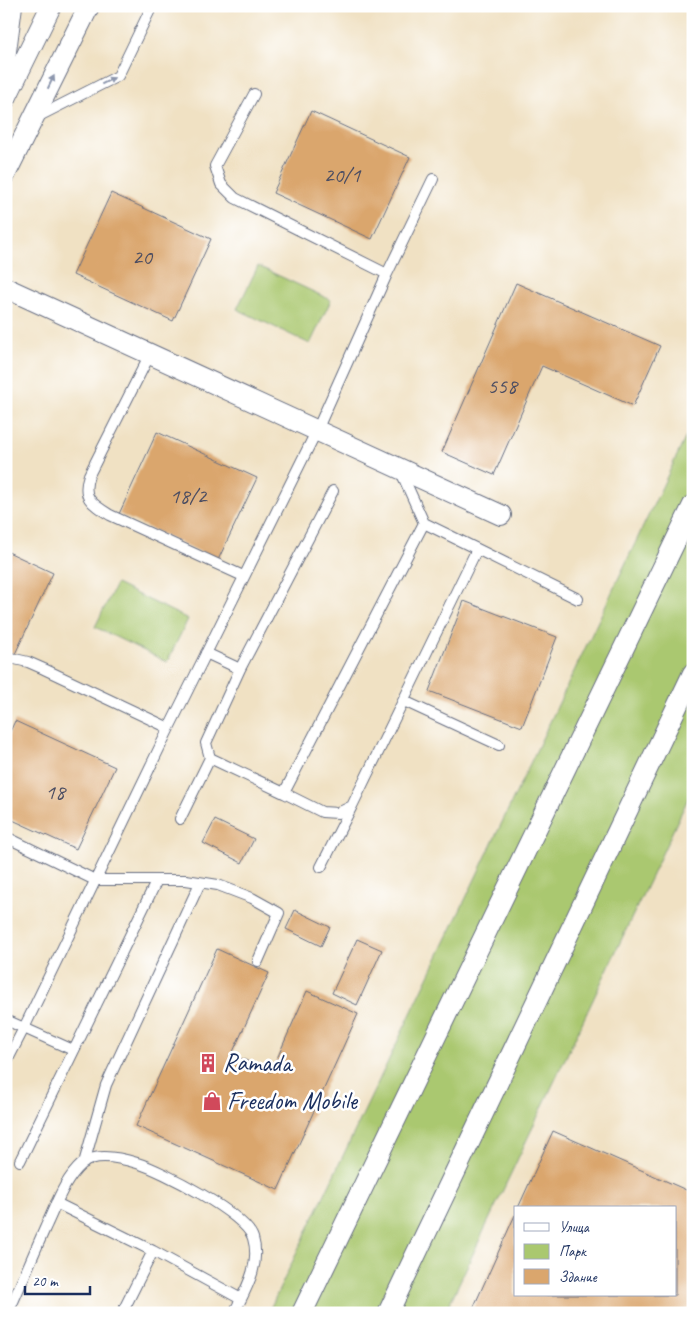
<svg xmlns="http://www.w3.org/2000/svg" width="699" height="1319" font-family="Caveat,sans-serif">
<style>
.green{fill:#aac86f;stroke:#627c66}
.building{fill:#daa66d}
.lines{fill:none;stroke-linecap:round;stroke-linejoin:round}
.lane-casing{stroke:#666d81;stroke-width:12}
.street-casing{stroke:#666d81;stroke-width:22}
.lane{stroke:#fff;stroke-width:10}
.street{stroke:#fff;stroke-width:20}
.oneway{fill:#8d97ae}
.labels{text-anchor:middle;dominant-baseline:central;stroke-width:5;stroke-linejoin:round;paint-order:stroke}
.number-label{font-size:22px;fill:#4b4d62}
.poi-label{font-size:25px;fill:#1b2f5e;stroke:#fff;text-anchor:start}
</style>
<rect width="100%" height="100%" fill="#fff"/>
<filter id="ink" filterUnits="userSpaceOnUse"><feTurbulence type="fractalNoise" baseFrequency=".02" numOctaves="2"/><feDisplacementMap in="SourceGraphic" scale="10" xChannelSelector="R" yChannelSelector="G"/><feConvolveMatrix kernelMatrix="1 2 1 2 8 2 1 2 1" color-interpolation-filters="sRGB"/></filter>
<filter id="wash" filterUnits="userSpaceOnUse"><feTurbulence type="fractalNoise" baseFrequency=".0096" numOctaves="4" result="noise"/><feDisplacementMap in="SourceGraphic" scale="20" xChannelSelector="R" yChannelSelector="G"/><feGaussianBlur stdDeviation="1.12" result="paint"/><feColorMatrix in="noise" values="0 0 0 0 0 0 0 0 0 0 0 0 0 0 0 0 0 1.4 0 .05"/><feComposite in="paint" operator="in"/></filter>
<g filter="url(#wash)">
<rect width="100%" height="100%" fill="#f0e1c3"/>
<!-- green -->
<path class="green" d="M258 266 331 300 310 344 237 309Z
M693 422V788L445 1313H268Z
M116 584 188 619 167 662 95 627Z"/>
<g id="blocks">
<!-- building -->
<path class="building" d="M311 111 410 157 372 239 273 193Z
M111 193 211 239 173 321 73 275Z
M516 283 660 346 633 406 542 366 494 475 442 452Z
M157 432 257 478 218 560 119 514Z
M6 551 53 573 15 654 6 650Z
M464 601 557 637 522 727 429 691Z
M15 721 115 767 76 849 6 817V740Z
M215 820 254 839 242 863 203 843Z
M295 910 330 927 321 946 286 929Z
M357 939 382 950 357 1005 332 993Z
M217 949 269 973 232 1054 271 1072 307 991 358 1014 278 1190 136 1126Z
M553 1131 693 1193V1313H471L515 1215V1295H675V1208H518Z"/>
</g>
</g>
<g filter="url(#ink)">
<use href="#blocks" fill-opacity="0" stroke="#666d81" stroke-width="1"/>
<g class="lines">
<!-- lane casing -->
<g class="lane-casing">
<path id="lane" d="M7 82 17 6
M254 94 215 166 221 184 235 198 387 274
M37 117 118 76 152 6
M150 354 89 475C81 498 92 504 110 515L243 576
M477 549 578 599
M206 653 240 669 333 491
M6 657 28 662 44 669 169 728
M240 669 206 743 210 758 284 793 424 523 401 472
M404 701 499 745
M284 793 322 812 338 813 352 806 477 549 424 523
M180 819 210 758
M6 837 95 880H186L218 885 252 898 279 913 258 961
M321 867 352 806
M6 1020 24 1028 169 728 317 430 387 274 433 179
M6 1063 24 1028 73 1050
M20 1161 157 880
M84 1163 106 1085 200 883
M56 1203 153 1251 241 1299
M8 1313C21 1284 33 1255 46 1226 56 1205 64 1180 82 1164 95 1152 121 1158 137 1163 161 1170 246 1214 253 1238 261 1265 246 1289 234 1313
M122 1313 153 1251"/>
</g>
<!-- street casing -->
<g class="street-casing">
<path id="street" d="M6 98 51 6
M6 173 89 6
M6 288 501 515
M302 1313 693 505
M388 1313 693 673"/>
</g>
<!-- lane -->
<use href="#lane" class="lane"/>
<!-- street -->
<use href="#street" class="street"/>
</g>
<!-- one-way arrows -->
<defs><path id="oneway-solid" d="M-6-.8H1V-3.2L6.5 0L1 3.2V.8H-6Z" transform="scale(1.25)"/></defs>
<g class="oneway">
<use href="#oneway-solid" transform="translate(108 81) rotate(-27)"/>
<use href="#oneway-solid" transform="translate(51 82) rotate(-64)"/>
</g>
</g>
<!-- icons -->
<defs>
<g id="building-bare" transform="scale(1.5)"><path d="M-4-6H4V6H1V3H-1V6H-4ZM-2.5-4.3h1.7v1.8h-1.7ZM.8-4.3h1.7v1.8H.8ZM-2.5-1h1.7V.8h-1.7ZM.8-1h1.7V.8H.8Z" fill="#d1495b" stroke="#fff" stroke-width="2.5" paint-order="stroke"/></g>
<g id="shop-bare" transform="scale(1.5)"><path d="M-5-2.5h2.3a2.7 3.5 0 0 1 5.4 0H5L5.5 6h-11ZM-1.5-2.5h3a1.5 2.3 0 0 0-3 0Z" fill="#d1495b" stroke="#fff" stroke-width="2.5" paint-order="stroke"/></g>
</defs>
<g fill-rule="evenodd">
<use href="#building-bare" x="208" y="1063"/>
<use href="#shop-bare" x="212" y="1101"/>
</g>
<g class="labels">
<!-- number labels -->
<g class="number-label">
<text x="342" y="175">20/1</text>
<text x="142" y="257">20</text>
<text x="502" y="386">558</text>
<text x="188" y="496">18/2</text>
<text x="55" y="792">18</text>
</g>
<!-- poi labels -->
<g class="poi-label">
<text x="223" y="1063">Ramada</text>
<text x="227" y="1101">Freedom Mobile</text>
</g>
</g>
<!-- margin -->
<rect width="699" height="1319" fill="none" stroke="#fff" stroke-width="25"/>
<!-- legend -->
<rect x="514" y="1206" width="162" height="90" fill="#ffffff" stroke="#a4acbf"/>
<rect x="524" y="1223" width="25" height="8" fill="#ffffff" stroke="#a4acbf"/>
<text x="559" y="1232" font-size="15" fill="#1b2f5e">Улица</text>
<rect x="524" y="1244" width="25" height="15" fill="#aac86f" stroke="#a4acbf"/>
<text x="559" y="1256" font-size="15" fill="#1b2f5e">Парк</text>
<rect x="524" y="1269" width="25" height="15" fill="#daa66d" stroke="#a4acbf"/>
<text x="559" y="1282" font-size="15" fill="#1b2f5e">Здание</text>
<!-- scale -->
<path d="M25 1286v8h65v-8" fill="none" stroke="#1b2f5e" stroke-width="2.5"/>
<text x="32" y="1286" font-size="15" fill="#1b2f5e" stroke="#ffffff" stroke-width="4" paint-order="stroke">20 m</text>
</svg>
